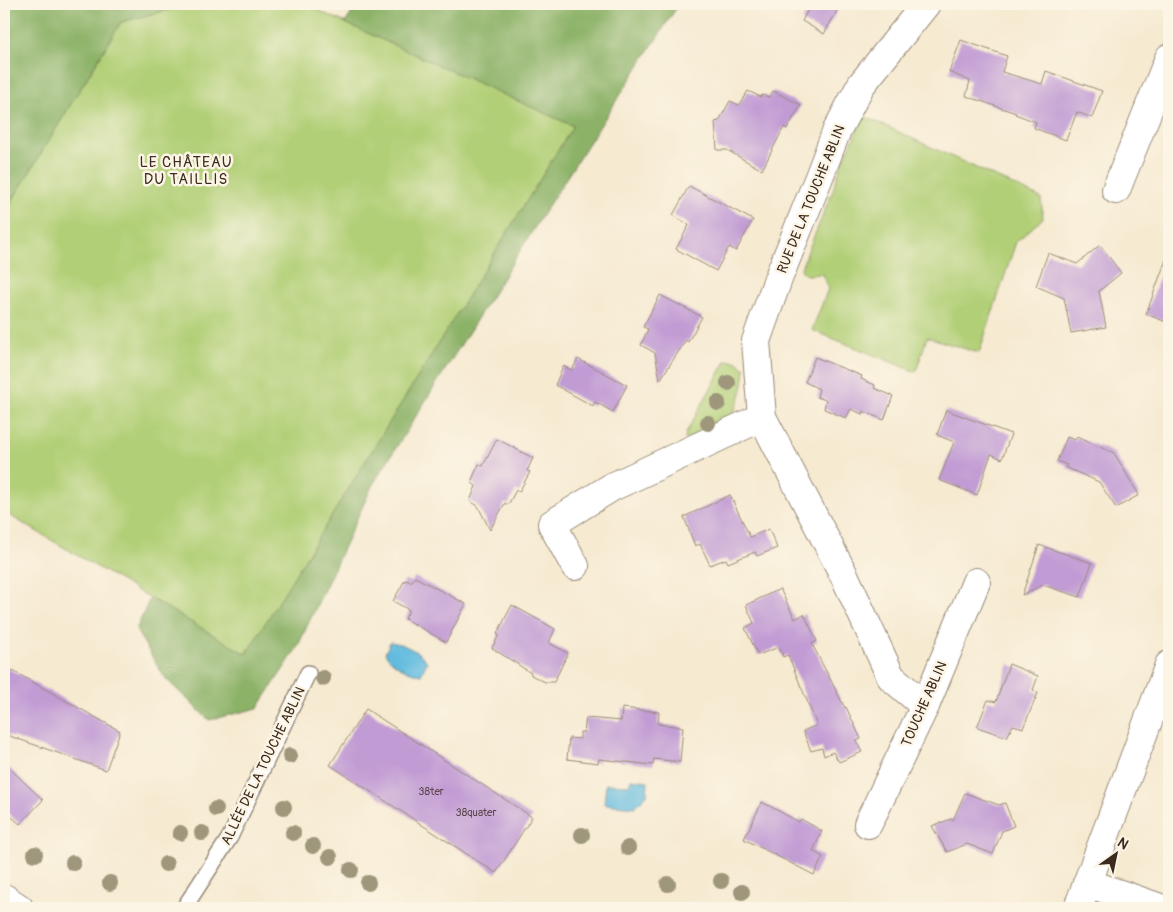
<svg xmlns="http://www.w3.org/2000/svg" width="1173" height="912" font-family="Pangolin,sans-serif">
<rect width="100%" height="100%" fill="#fcf5e5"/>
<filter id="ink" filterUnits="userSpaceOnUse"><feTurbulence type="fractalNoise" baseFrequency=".02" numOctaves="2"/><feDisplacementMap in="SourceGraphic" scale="10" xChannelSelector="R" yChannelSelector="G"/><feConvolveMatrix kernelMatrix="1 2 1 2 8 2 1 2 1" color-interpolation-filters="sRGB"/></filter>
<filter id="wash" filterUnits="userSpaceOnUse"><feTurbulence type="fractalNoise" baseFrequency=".0096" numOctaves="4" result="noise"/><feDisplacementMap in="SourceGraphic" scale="20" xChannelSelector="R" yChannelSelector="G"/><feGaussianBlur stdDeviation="1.12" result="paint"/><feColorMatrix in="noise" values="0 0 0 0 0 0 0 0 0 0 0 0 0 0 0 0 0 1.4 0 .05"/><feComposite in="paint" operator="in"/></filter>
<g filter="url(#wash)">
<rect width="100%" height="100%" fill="#f6ead1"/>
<g fill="#b1cf76" stroke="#767c4a">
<polygon points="192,4 304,4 574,126 246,655 4,512 4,214 121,22"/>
<polygon points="864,116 1041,198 1043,218 1016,242 979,353 927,337 916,372 812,330 828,289 822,274 807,275 803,273 801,268 832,193 840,168"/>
<path d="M726,361H736L745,368C743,393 738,406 725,428L685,439L686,433Z"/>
</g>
<g fill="#8cb267" stroke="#646e42">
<polygon points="4,4 192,4 121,22 4,214"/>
<polygon points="358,4 679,4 550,203 372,486 297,648 258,708 209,720 165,678 136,630 150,598 246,654 573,126 345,23"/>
</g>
<g fill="#62bbdf" stroke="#4e727e">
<path d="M390,642C402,643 421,652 427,662L421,675C408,672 392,665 385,653Z"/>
<polygon points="631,779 648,781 647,795 635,807 604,804 606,784 629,785"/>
</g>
<g id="blocks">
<g fill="#c19bd4">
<polygon points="811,4 841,4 824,34 802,21"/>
<polygon points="961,40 1007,56 1002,72 1042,84 1046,71 1102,91 1092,118 1077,112 1066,140 1034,128 1036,122 1015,114 1016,113 966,96 970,81 949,72"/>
<polygon points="748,91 761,97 762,95 769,97 773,91 801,105 787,129 784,127 762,170 727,150 717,150 715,122 719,121 730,101 739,105"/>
<polygon points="689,186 753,220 736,251 729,247 716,271 676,249 689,225 673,215"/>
<polygon points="1100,245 1121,273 1099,291 1106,327 1071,333 1064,298 1036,286 1048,253 1077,264"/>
<polygon points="1167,257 1169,257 1169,323 1146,314"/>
<polygon points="660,295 702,317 688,342 686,340 660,380 655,353 641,345 648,329 643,327"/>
<polygon points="815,357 862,376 861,379 875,385 874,388 893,396 884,420 863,411 862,414 851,409 846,418 824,409 826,400 817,397 819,389 805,382"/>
<polygon points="578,359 627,385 613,412 595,402 593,406 555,385 563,366 572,370"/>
<polygon points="946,410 1011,434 1002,459 991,454 977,495 939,480 954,442 937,435"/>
<polygon points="1067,437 1075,440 1077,437 1114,453 1139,495 1116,508 1099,482 1065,467 1067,465 1057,461"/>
<polygon points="497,439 533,458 527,471 530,472 519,492 516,490 508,505 505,503 490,530 478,506 470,501 476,486 471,482 479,464 483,466"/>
<polygon points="730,495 750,537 769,529 777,548 757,556 755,552 728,563 726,559 710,565 700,544 695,546 684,517"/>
<polygon points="1039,545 1092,563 1080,597 1043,585 1022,595"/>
<polygon points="415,577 466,604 446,642 405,619 409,610 393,601 405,580 411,582"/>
<polygon points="780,589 795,619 804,614 817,641 812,644 845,708 846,707 861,739 856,741 862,752 839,762 833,752 824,756 822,748 811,751 803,731 817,725 788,655 783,657 779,647 758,655 745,628 754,623 746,605"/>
<polygon points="512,605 555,629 549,643 568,653 554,682 545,682 531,675 531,673 492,648 499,635 497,634"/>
<polygon points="1009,664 1038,676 1033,690 1038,693 1023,728 1013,725 1007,737 977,727 988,700 996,702"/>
<polygon points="4,666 120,731 106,770 4,734"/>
<polygon points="622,708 659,712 658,724 683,727 680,762 654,759 653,765 599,759 598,763 567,759 569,738 580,739 580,732 584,732 586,718 621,721"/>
<polygon points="366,709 532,817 496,873 330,765"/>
<polygon points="4,763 43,800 20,824 4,810"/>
<polygon points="965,793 999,805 1005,803 1014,826 1002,831 993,854 967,844 947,852 932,826 951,819 953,820"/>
<polygon points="762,802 799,822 801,819 822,831 813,851 823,857 814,875 744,839"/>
</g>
</g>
</g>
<g filter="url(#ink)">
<use href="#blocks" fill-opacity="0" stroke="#988a78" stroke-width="1"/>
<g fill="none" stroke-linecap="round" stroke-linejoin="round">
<defs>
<polyline id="service" points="184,908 230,837 308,673"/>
<g id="minor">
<polyline points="1116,190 1169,58"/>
<polyline points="575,566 552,524 612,487 762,417"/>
<polyline points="925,706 891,677 845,577 762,417 756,341 778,279 819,177 837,130 861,85 926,4"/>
<polyline points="868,824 925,706 976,582"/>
<polyline points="1087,883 1126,896 1160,908"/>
</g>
<polyline id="tertiary" points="1078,908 1169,665"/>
<polyline id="secondary" points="4,898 19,908"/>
</defs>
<use href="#service" stroke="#988a78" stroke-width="18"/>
<use href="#minor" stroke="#988a78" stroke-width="30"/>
<use href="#tertiary" stroke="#988a78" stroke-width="30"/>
<use href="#secondary" stroke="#988a78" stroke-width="30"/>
<use href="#service" stroke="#fff" stroke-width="15"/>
<use href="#minor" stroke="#fff" stroke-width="28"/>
<use href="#tertiary" stroke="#fff" stroke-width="28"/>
<use href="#secondary" stroke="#fff" stroke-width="28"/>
</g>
<g fill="#9f977b">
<circle cx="728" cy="383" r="8"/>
<circle cx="718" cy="403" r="8"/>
<circle cx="708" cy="423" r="8"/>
<circle cx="323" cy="678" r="8"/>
<circle cx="290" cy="756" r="8"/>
<circle cx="284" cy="807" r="8"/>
<circle cx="216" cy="809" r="8"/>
<circle cx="180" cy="833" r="8"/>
<circle cx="202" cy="833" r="8"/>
<circle cx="293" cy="833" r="8"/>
<circle cx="582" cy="835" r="8"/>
<circle cx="313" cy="846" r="8"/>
<circle cx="628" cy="848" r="8"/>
<circle cx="35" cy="854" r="8"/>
<circle cx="330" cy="857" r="8"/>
<circle cx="73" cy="863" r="8"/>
<circle cx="166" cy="864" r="8"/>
<circle cx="351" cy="870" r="8"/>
<circle cx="721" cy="881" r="8"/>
<circle cx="110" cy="883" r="8"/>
<circle cx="368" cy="883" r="8"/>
<circle cx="668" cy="884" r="8"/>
<circle cx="742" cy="892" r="8"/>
</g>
</g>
<g text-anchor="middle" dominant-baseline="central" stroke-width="5" stroke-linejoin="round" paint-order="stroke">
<g font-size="11" fill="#5c464c">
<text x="431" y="791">38ter</text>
<text x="476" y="812">38quater</text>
</g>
<g font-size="14" fill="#3b2a1e" stroke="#fcf5e5">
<text transform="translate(811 199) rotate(-68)">RUE DE LA TOUCHE ABLIN</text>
<text transform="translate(924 704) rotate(-66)">TOUCHE ABLIN</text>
<text transform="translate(263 766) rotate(-64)">ALLÉE DE LA TOUCHE ABLIN</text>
</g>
<g font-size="15" letter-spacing="1" fill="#3b2a1e" stroke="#fcf5e5">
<text x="186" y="162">LE CHÂTEAU<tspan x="186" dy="17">DU TAILLIS</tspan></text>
</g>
</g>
<rect width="1173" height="912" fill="none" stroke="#fcf5e5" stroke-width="20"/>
<g transform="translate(1116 854) rotate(33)" stroke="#fcf5e5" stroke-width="4" paint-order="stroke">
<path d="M0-4L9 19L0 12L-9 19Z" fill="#3b2a1e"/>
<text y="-8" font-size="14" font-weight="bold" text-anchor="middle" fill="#3b2a1e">N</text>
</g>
</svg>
